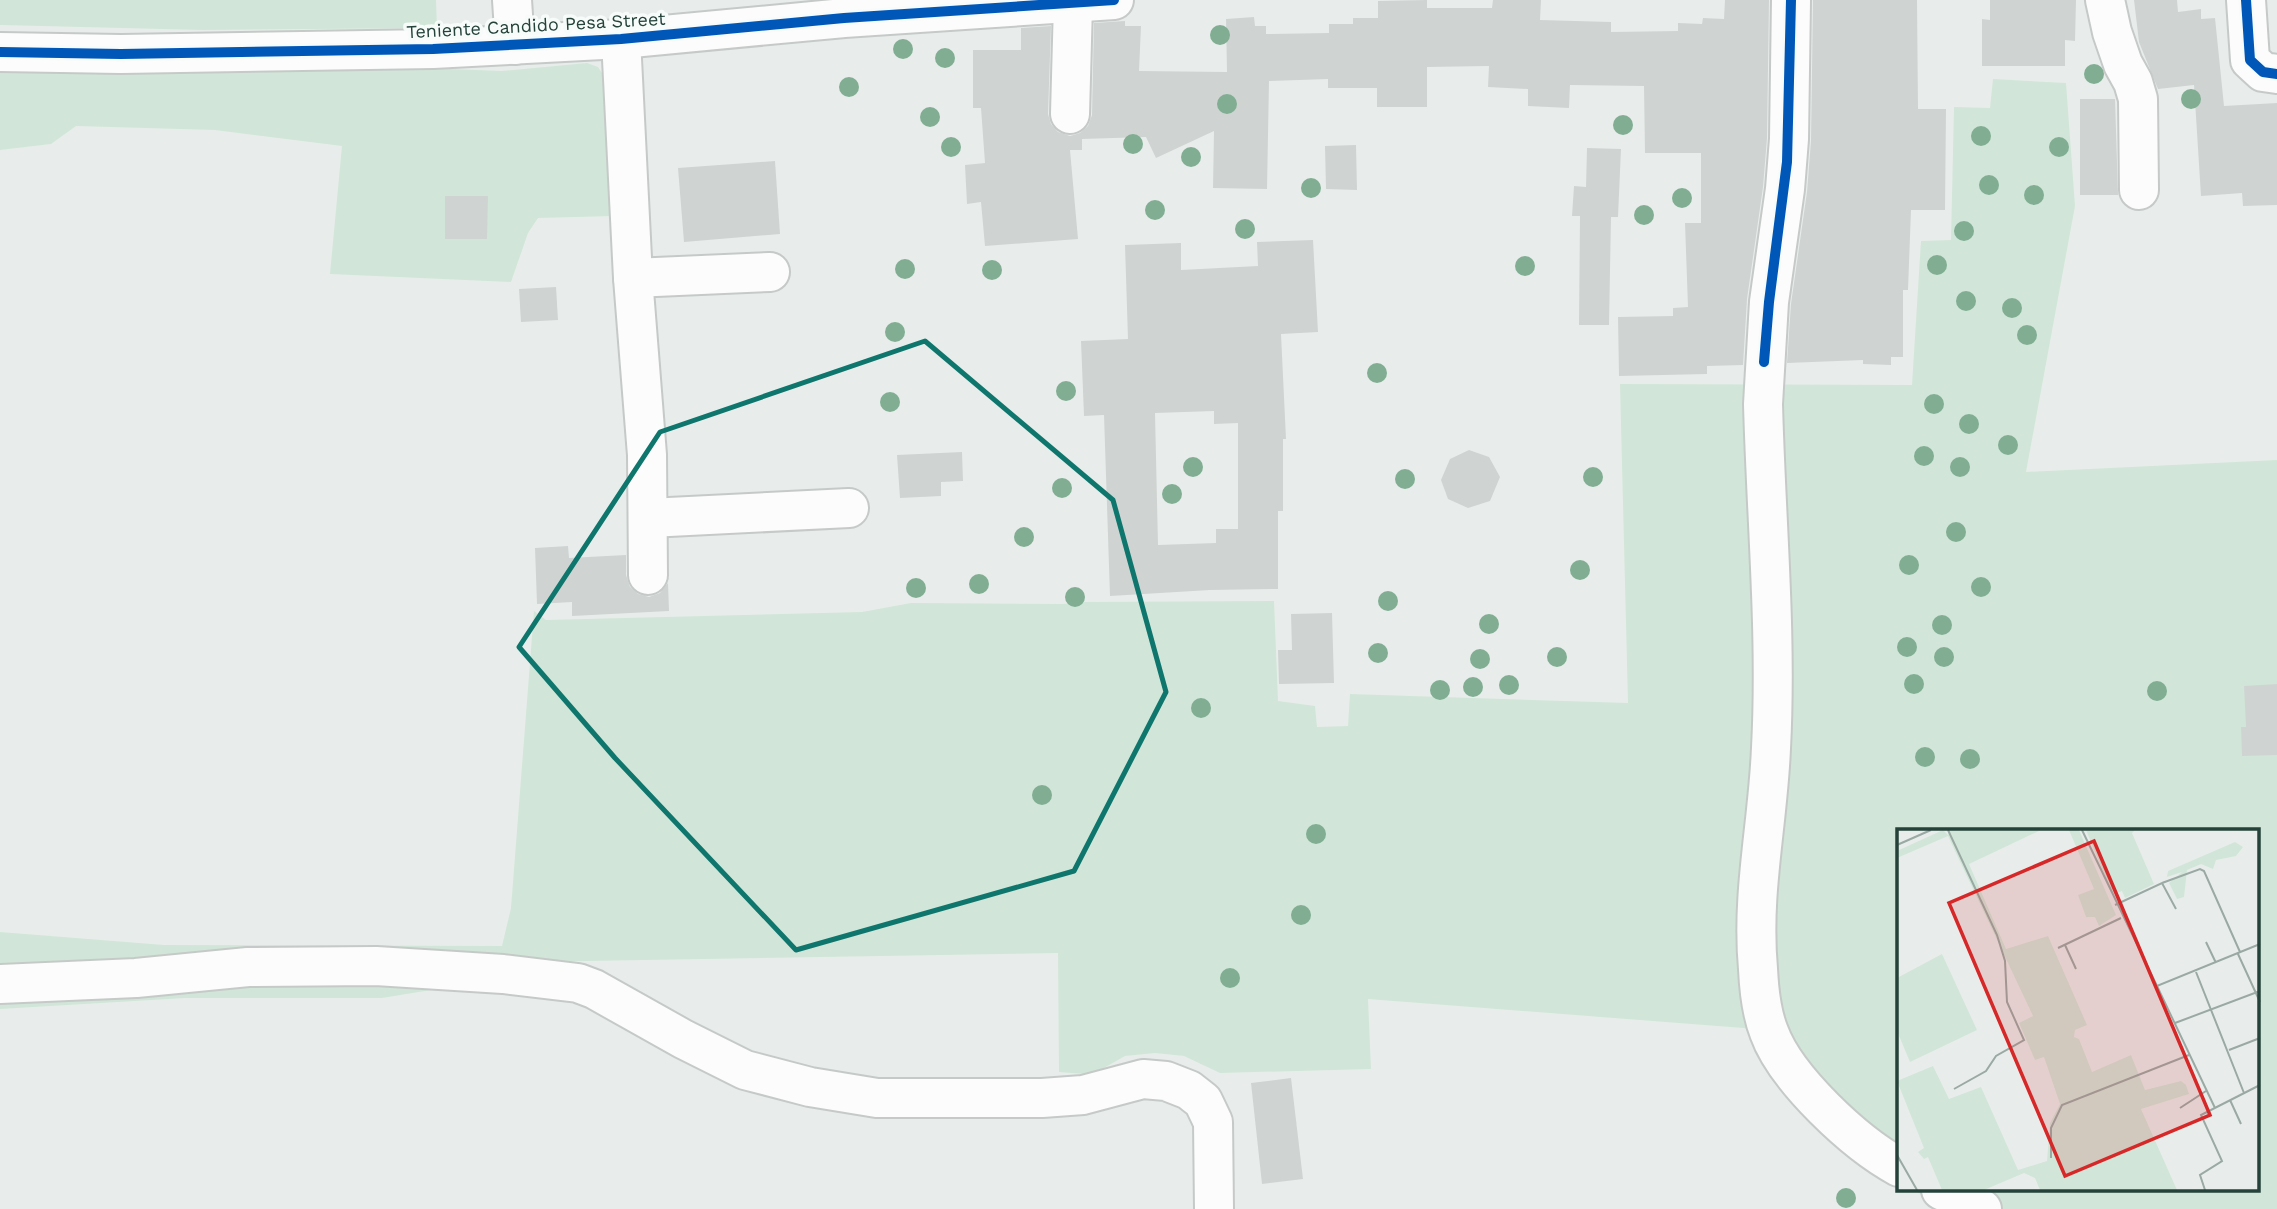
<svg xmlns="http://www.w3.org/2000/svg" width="2277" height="1209" font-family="'Work Sans',sans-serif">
<rect width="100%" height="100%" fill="#e8edeb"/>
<g fill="#d1e6d8">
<polygon points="0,0 436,0 437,28 203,30 0,25"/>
<polygon points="587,63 598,67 604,76 613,216 538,218 528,233 511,282 330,274 342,146 215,130 76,126 51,144 0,150 0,71 66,70 153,74 450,69 502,71"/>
<polygon points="1993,79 2066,83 2075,206 2026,472 2277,460 2277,1209 1955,1209 1912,1190 2258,1190 2258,831 1899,831 1899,1184 1756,1029 1368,999 1371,1069 1220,1073 1184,1056 1155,1053 1125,1056 1102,1069 1084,1074 1059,1072 1058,953 527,962 443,988 382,998 185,998 0,1009 0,932 164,945 502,946 511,908 534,611 546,620 862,612 911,603 1063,604 1085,602 1274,601 1278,701 1315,706 1317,727 1348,726 1350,694 1628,703 1620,384 1912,385 1921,241 1951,240 1954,107 1990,108"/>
</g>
<g fill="#cfd4d2" fill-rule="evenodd">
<polygon points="1427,0 1427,8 1492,8 1493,0 1541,0 1540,20 1611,22 1611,32 1678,31 1678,23 1702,24 1703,18 1724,19 1725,0 1769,0 1767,138 1763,187 1747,299 1743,365 1707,366 1707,374 1619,376 1618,317 1673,316 1673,308 1688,307 1685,223 1701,223 1701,153 1645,153 1644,86 1570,85 1569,108 1528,106 1528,89 1488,87 1489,66 1427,67 1427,107 1377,107 1377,88 1328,88 1328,79 1269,81 1267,189 1213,188 1214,131 1156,158 1146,137 1082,139 1082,150 1070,150 1078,239 985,246 981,202 967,204 965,165 985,163 981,108 973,108 973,50 1021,50 1021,28 1051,26 1048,114 1051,124 1058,132 1070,136 1080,133 1088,126 1092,115 1094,23 1125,21 1125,26 1141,26 1139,71 1227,72 1226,19 1254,17 1255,26 1266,26 1266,34 1329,33 1329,24 1353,24 1353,18 1378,18 1378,1"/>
<polygon points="1813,0 1917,0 1918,109 1946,109 1945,210 1911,210 1908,290 1903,290 1903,357 1891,357 1891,365 1863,364 1863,360 1787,363 1791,304 1807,192 1811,141"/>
<polygon points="1990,0 2076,0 2075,41 2065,40 2065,66 1982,66 1982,19 1990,20"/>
<polygon points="2134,0 2177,0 2178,12 2201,9 2201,19 2215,18 2224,106 2277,103 2277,205 2243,206 2242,193 2201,196 2194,85 2158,89 2139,42"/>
<polygon points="2080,99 2115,99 2118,195 2080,195"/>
<polygon points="1356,145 1357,190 1326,189 1325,146"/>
<polygon points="1587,148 1621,149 1618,217 1611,217 1609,325 1579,325 1580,216 1572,216 1574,186 1586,187"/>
<polygon points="775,161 780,234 684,242 678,168"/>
<polygon points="445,196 488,196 487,239 445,239"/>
<path d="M1313,240L1318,332L1281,334L1286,439H1283V511H1278V589L1210,590L1110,596L1104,415L1084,416L1081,341L1128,339L1125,245L1181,243V270L1258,266L1257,242ZM1214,411V424L1238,423V529H1216V543L1158,545L1155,413Z"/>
<polygon points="556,287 558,320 521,322 519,289"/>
<polygon points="1469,450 1489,457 1500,477 1490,501 1468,508 1448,499 1441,480 1450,459"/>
<polygon points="962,452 963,481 941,482 941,496 900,498 897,455"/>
<polygon points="568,546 569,558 626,555 626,575 630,587 638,594 649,597 660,593 668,583 669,611 572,616 572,602 537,604 535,548"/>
<polygon points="1332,613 1334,683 1279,684 1278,650 1292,650 1291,614"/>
<polygon points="2277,684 2277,755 2242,756 2241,727 2246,727 2244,686"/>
<polygon points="1291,1078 1303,1179 1262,1184 1251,1083"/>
</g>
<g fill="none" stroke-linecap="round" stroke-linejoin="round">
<defs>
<g id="minor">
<polyline points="512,0 515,45"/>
<path d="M1791,0L1789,139L1785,189L1769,302L1763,404C1766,518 1777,633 1771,748C1768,824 1751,892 1758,969C1759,990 1761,1012 1769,1032C1786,1079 1855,1143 1899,1167"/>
<polyline points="2105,0 2112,32 2123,64 2133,82 2138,99 2139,190"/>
<polyline points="2246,0 2250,60 2263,72 2277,74"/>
<polyline points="621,39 633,278 647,455 648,575"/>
<polyline points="0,52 121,54 433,49 621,39 844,18 1114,0"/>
<polyline points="1070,114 1073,4"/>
<polyline points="633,278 770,272"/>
<polyline points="649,518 849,508"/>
<polyline points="0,984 136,978 248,967 376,966 503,974 578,983 594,989 683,1039 745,1070 810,1087 877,1098 1042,1098 1083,1095 1143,1079 1166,1081 1189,1090 1203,1101 1213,1122 1214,1209"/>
<polyline points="1941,1190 1982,1209"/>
</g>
</defs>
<use href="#minor" stroke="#c5cac8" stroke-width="42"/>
<use href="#minor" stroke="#fcfcfc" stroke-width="38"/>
<defs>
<g id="cycleway">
<polyline points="2246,0 2250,60 2263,72 2277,74"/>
<polyline points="0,52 121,54 433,49 621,39 844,18 1114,0"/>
<polyline points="1764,362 1769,302 1787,162 1791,0"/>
</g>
</defs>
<use href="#cycleway" stroke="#f7fbf9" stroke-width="15"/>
<use href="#cycleway" stroke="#0057b8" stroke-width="10"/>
</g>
<g fill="#81ae93">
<circle cx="1220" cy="35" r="10"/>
<circle cx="903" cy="49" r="10"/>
<circle cx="945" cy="58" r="10"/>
<circle cx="2094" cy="74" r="10"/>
<circle cx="849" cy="87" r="10"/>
<circle cx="2191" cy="99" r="10"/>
<circle cx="1227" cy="104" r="10"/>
<circle cx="930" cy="117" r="10"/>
<circle cx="1623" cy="125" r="10"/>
<circle cx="1981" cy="136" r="10"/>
<circle cx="1133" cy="144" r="10"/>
<circle cx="951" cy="147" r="10"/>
<circle cx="2059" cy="147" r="10"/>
<circle cx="1191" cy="157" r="10"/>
<circle cx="1989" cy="185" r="10"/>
<circle cx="1311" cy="188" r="10"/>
<circle cx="2034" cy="195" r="10"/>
<circle cx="1682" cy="198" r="10"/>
<circle cx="1155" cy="210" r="10"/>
<circle cx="1644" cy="215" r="10"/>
<circle cx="1245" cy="229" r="10"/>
<circle cx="1964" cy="231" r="10"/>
<circle cx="1937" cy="265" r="10"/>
<circle cx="1525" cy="266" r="10"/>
<circle cx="905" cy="269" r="10"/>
<circle cx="992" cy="270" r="10"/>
<circle cx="1966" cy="301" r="10"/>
<circle cx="2012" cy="308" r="10"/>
<circle cx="895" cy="332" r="10"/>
<circle cx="2027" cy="335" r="10"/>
<circle cx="1377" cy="373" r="10"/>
<circle cx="1066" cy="391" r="10"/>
<circle cx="890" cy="402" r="10"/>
<circle cx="1934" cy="404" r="10"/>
<circle cx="1969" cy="424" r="10"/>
<circle cx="2008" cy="445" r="10"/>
<circle cx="1924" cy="456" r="10"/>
<circle cx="1193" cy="467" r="10"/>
<circle cx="1960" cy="467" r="10"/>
<circle cx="1593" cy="477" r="10"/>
<circle cx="1405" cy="479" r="10"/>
<circle cx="1062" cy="488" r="10"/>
<circle cx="1172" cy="494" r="10"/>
<circle cx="1956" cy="532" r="10"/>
<circle cx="1024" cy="537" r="10"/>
<circle cx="1909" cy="565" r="10"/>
<circle cx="1580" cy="570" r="10"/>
<circle cx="979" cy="584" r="10"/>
<circle cx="1981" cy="587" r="10"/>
<circle cx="916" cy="588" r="10"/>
<circle cx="1075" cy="597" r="10"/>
<circle cx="1388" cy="601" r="10"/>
<circle cx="1489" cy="624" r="10"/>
<circle cx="1942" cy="625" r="10"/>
<circle cx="1907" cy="647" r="10"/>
<circle cx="1378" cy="653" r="10"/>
<circle cx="1557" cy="657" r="10"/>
<circle cx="1944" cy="657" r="10"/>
<circle cx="1480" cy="659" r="10"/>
<circle cx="1914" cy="684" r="10"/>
<circle cx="1509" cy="685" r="10"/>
<circle cx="1473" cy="687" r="10"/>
<circle cx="1440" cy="690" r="10"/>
<circle cx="2157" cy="691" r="10"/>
<circle cx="1201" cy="708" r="10"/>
<circle cx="1925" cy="757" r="10"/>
<circle cx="1970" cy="759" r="10"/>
<circle cx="1042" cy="795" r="10"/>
<circle cx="1316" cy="834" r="10"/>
<circle cx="1301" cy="915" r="10"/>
<circle cx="1230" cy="978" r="10"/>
<circle cx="1846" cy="1198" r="10"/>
</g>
<path fill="none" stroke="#0f766e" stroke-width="5" stroke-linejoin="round" d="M925,341L1113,500L1166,692L1074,871L796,950L615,758L519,647L660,432Z"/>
<g text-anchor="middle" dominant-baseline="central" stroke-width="7" stroke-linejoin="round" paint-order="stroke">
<g font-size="18" fill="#24423a" stroke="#f7fbf9">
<text transform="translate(536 25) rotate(-3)">Teniente Candido Pesa Street</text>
</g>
</g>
<g transform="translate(1897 829)">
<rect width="362" height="362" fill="#e8edeb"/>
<path d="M46,1L51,6L52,1H144L72,35L109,120L151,107L190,196L178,201L177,208L182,210L195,243L234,226L248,261L284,252L289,256L292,265L244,280L280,361H143L138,349L127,344L87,361H45L31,328L27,330L21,323L27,319L0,252L36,237L52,270L84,258L121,341L150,332L153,294L163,275L147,228L138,231L122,194L136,187L51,7L0,29V22ZM172,1H182L219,86L202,97L198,88H189L181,66L197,60ZM189,1H238L235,4L257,55L228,69L225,62L216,66ZM338,13L346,18L339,27L319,31L316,40L304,35L290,41L287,68L280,70L272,54L285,43L270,48L271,42ZM45,125L80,201L13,233L0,202V149Z" fill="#d1e6d8"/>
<path fill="none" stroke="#9aa9a4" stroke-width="2" d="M51,1L100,106L108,132L110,173L127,211L99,227L89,242L57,260M185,1L260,157L363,115M0,16L34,1M265,54L303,40L307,42L343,123M218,76L265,54L279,80M309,113L319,134M168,116L179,140M161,119L224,89M341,125L363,173M299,143L347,264M260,157L318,279M278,194L363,162M332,221L363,209M333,271L344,295M283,279L309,262M0,326L20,361M154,329V299L165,276L292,226M308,361L303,346L325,332L304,286L363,256"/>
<path fill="#d62828" fill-opacity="0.15" stroke="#d62828" stroke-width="3.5" d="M197,12L313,286L168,347L52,74Z"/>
<rect width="362" height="362" fill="none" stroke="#24423a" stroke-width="3.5"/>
</g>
</svg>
